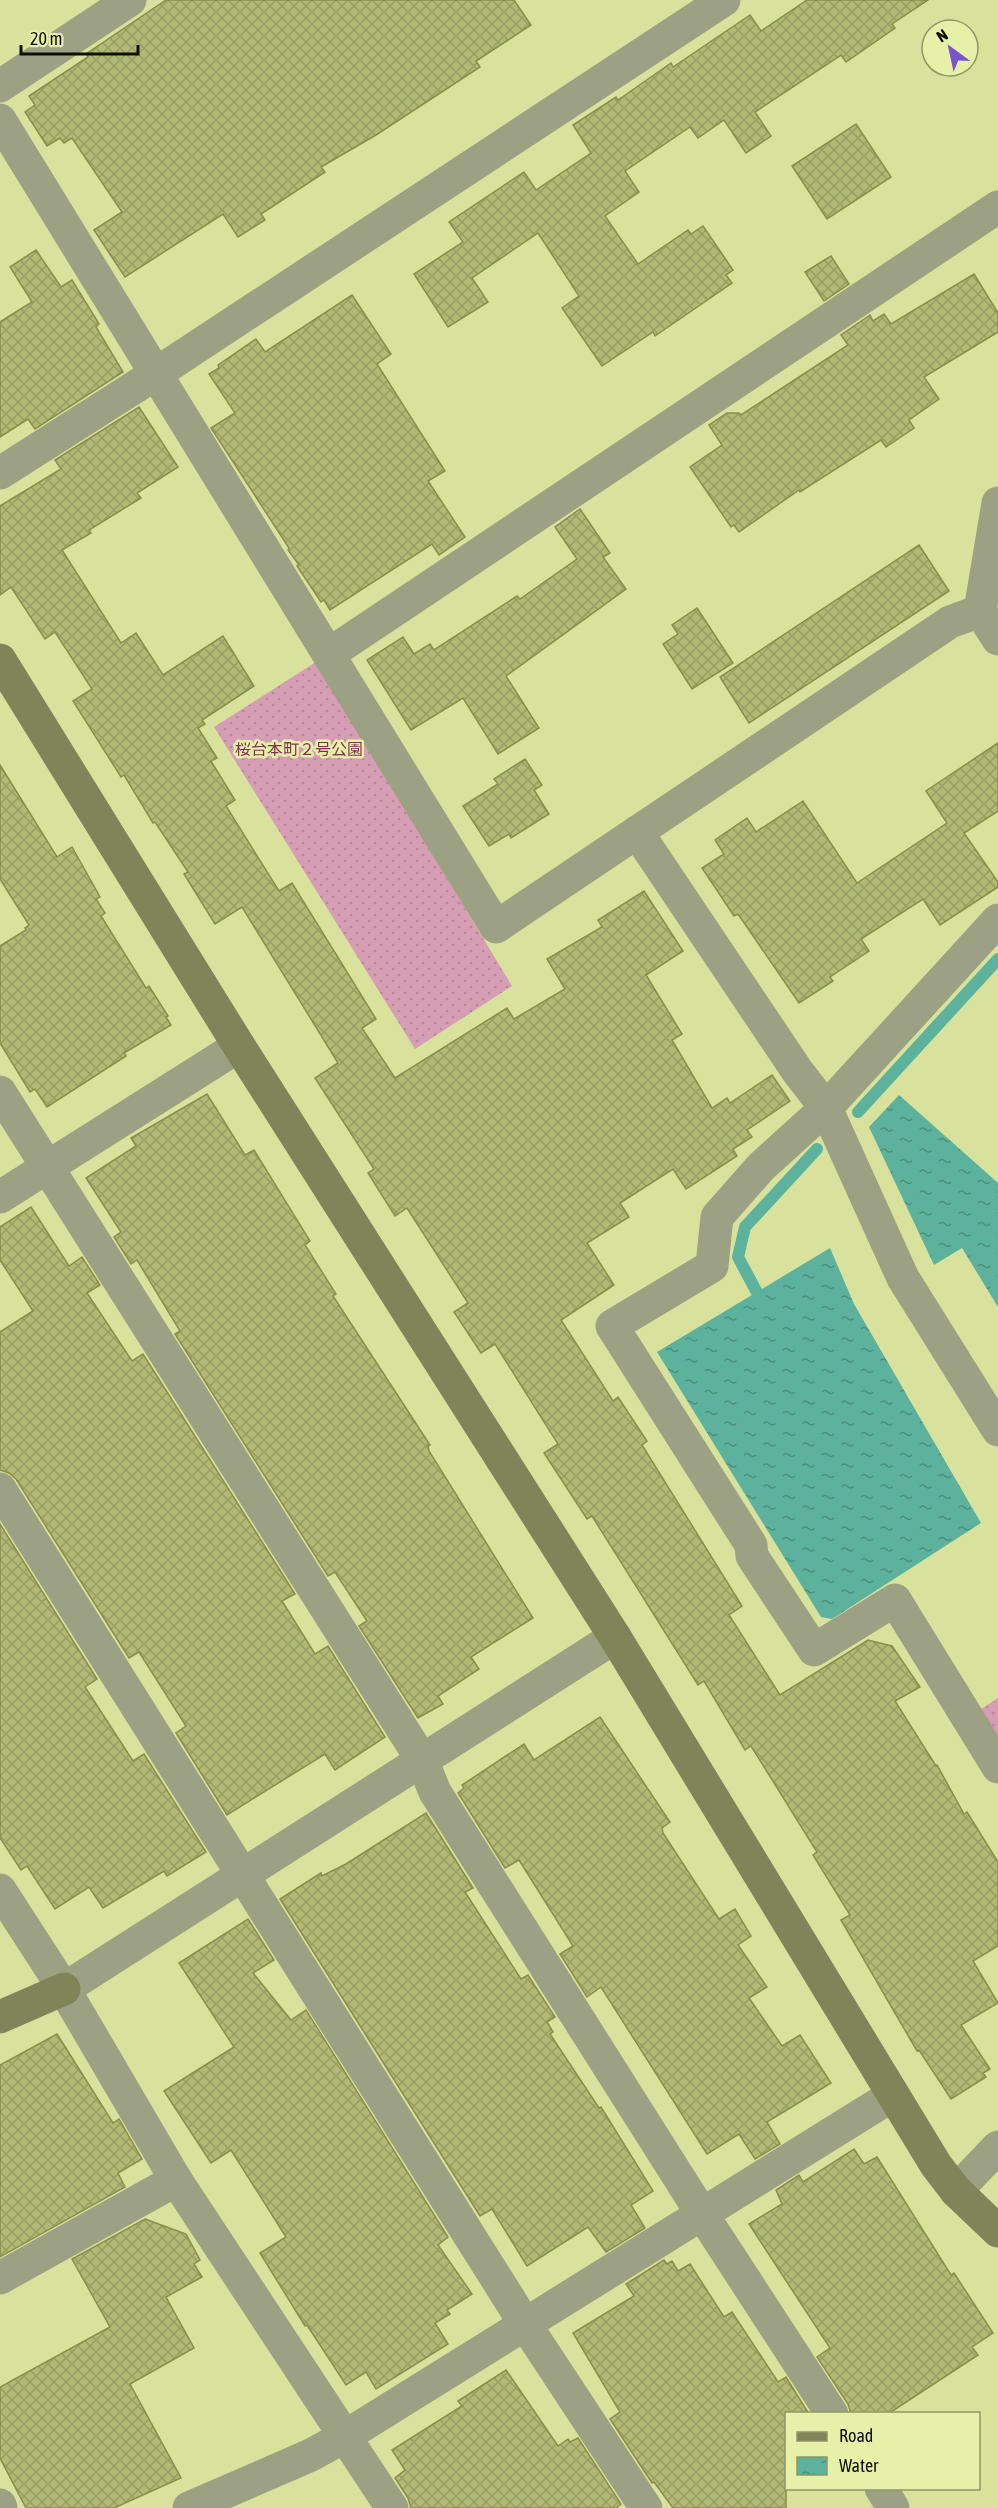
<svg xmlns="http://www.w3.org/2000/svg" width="998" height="2508" font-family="'Asap Condensed','Noto Sans JP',sans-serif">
<defs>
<pattern id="grass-dots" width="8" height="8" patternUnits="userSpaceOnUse" patternTransform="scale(1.5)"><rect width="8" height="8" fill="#d69eb4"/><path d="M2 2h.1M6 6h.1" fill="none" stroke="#b68799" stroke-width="1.8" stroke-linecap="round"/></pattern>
<pattern id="water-ripples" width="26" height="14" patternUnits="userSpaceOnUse" patternTransform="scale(1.5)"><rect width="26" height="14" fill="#5cb29c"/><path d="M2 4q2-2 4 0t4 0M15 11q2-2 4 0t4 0" fill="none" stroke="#4a8f7d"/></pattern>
<pattern id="building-cross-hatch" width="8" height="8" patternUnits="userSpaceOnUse" patternTransform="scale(1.5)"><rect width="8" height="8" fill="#b1b974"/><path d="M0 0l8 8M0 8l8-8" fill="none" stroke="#979e63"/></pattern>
</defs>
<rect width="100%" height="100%" fill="#d9e29c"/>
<g fill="url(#grass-dots)">
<polygon points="316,662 512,986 415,1049 214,727"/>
<polygon points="998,1698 998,1736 981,1709"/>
</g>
<g fill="url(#water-ripples)">
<polygon points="899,1095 998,1183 998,1307 962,1248 934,1265 869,1127"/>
<polygon points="830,1248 854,1304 981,1523 832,1619 821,1617 657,1352"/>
</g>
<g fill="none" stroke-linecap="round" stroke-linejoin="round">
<g stroke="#5cb29c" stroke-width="12">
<polyline points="858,1112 998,959"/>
<polyline points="761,1300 738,1257 745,1227 817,1149"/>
</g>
</g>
<g fill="url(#building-cross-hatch)" stroke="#878e4a" stroke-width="1.5">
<polygon points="166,0 514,0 531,25 476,61 480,67 376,135 321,167 325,172 261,214 265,220 238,237 223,214 125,277 94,230 122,212 72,138 64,143 60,138 47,146 25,112 35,105 29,96 88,57 86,54"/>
<polygon points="807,0 928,0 892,24 895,28 846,62 841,55 755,112 771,136 746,153 724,120 698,138 690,127 625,171 639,192 605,216 638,264 688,230 691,234 703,226 733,270 726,275 732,283 655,336 653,332 602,366 562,308 579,296 538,233 472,278 488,302 448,327 414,274 463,242 449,222 524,172 536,190 591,153 573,125 616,97 618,100 671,63 673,67 750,15 761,31"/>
<polygon points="856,124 891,177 827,219 792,166"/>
<polygon points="36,250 61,287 72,280 99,324 96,327 123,372 35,429 28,419 0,437 0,322 32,302 10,267"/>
<polygon points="831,256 849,284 824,301 805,272"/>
<polygon points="974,274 998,313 998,332 924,377 939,399 909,420 914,428 886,447 881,440 800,492 799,490 739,532 734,525 731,527 690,467 722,445 709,425 727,413 739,413 741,415 848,345 841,335 870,315 873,321 884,314 891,324"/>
<polygon points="352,295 391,354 377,364 445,471 428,481 465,537 439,555 432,544 330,610 324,600 321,602 297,566 299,565 288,550 289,548 211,428 235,413 209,374 219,368 218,365 256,339 265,352"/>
<polygon points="139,407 178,467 137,493 141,498 89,530 91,533 62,550 121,643 136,633 163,675 223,636 254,686 202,720 205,724 198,728 217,758 211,761 235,800 226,806 279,891 292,883 376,1019 362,1028 395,1078 507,1008 514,1019 565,989 547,959 602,927 598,920 644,891 683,951 646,975 682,1034 672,1040 712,1108 727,1098 730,1103 772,1075 790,1101 747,1130 752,1137 733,1149 737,1156 686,1189 673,1169 620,1203 629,1217 587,1243 614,1285 561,1320 613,1401 618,1397 647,1441 642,1445 742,1606 729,1615 780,1695 868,1640 892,1646 920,1687 895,1701 936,1766 937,1765 964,1814 967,1812 998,1862 998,1946 973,1961 998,2003 961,2025 990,2069 983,2073 986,2077 951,2099 919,2050 917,2051 841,1920 850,1915 813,1855 817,1852 751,1746 745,1750 704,1681 698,1685 592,1516 587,1519 544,1453 558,1444 495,1344 481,1353 454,1312 468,1303 407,1208 395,1216 368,1173 374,1169 315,1078 338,1063 242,907 215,924 184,874 188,872 155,822 153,823 124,775 121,777 73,701 92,689 55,632 45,639 11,587 0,595 0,506 61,469 55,460"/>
<polygon points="580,509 610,553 603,557 626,589 506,676 539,728 498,754 463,698 411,730 367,660 403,637 414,654 430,644 434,650 517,596 520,599 577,559 555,527"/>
<polygon points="919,545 949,591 749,723 720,677"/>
<polygon points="697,608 733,663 692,689 663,644 678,634 672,625"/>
<polygon points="998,743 998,811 964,833 998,882 998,887 940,925 923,899 861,939 869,951 830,977 833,981 799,1003 738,914 734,916 702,868 724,854 715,840 747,818 756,832 803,801 857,883 947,823 926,791"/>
<polygon points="525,759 542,785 534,790 549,814 511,838 509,834 489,846 463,806 498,784 494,779"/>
<polygon points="0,765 57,857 72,847 100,897 96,899 105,913 101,916 146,988 149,986 168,1016 166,1017 171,1025 124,1053 126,1056 47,1107 35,1089 30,1092 0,1043 0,946 26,930 25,928 29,925 0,879"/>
<polygon points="207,1094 245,1155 254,1150 310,1241 305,1245 336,1294 333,1296 430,1445 428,1446 429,1451 533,1618 471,1657 479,1669 438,1696 443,1704 418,1718 359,1626 367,1621 335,1572 328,1576 175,1334 180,1331 137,1260 131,1264 114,1237 121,1232 86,1178 136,1146 131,1138"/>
<polygon points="31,1207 69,1266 82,1257 100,1285 87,1293 132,1361 143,1354 295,1594 282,1601 315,1654 328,1646 385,1737 335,1770 325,1754 227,1815 176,1733 186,1726 139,1652 129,1658 16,1479 9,1473 0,1470 0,1332 33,1311 0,1260 0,1227"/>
<polygon points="0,1524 97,1679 85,1687 133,1761 144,1754 206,1852 167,1876 164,1871 103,1908 89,1887 55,1909 27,1866 21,1870 0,1838"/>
<polygon points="600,1717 670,1822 662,1828 663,1833 719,1919 735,1909 751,1936 738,1945 767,1987 749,1998 782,2046 800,2035 831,2083 767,2122 780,2144 755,2159 739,2134 707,2154 601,1987 587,1997 560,1954 573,1946 519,1860 505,1868 458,1793 464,1788 462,1785 524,1744 534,1760"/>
<polygon points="426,1813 473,1888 465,1892 521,1979 528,1975 555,2017 547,2022 553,2032 550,2034 599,2108 601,2107 653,2191 631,2205 645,2228 606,2252 588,2227 527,2266 492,2209 480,2216 280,1899 321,1873 322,1876 346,1864"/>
<polygon points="248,1919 274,1960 253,1973 291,2020 306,2010 448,2237 438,2245 472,2294 447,2310 450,2314 435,2323 448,2344 376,2389 366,2372 346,2385 307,2325 305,2326 260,2253 286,2237 231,2150 211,2163 164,2091 234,2047 179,1963"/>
<polygon points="57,2034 113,2123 119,2119 142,2159 118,2173 125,2187 0,2257 0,2065"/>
<polygon points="854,2149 864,2164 877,2157 951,2275 954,2273 993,2333 972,2347 978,2355 888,2414 851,2414 848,2404 817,2357 830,2348 749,2224 782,2204 776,2190 799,2175 803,2182"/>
<polygon points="145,2219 186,2234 200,2260 194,2264 202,2277 166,2297 194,2348 130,2384 181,2478 114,2508 26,2508 0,2458 0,2387 110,2327 72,2259"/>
<polygon points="664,2260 667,2264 672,2261 678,2271 690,2264 724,2317 732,2312 778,2382 786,2377 809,2414 786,2414 786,2508 673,2508 654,2482 652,2483 610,2419 620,2412 573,2333 634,2296 626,2284"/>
<polygon points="506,2370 558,2446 568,2439 570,2442 578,2438 621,2504 616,2508 411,2508 408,2498 395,2478 405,2470 392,2450 462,2406 458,2401"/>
</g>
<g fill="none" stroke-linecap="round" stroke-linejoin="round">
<g stroke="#9da184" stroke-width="33">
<polyline points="0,86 130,0"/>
<polyline points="0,120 496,927 950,622 980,611"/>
<polyline points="0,473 157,373 724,0"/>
<polyline points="998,503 980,611 998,639"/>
<polyline points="329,654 998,207"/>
<polyline points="637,832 798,1072 826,1108 903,1278 998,1430"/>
<polyline points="998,920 826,1108 761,1167 717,1217 712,1266 612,1326 751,1545 752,1556 814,1650 895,1600 998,1767"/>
<polyline points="0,1092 422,1760 435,1792 702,2214 832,2414"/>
<polyline points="0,1197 239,1046"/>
<polyline points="0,1489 525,2324 646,2508"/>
<polyline points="0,1890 64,1989 176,2180 392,2508"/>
<polyline points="64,1989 615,1637"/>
<polyline points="956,2191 998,2147"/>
<polyline points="0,2278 176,2180"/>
<polyline points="881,2488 893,2508"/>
<polyline points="0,2505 1,2508"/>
<polyline points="189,2508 311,2455 344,2437 893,2095"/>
</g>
<g stroke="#7f8459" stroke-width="33">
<polyline points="0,660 239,1046 615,1637 936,2165 956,2191 998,2231"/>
<polyline points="0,2017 64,1989"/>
</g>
</g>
<g text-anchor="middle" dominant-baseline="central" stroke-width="5" stroke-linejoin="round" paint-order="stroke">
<g font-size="16" fill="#833057" stroke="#e7f0a8">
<text x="299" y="749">桜台本町２号公園</text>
</g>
</g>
<rect x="785" y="2412" width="195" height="78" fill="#e7f0a8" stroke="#909665" stroke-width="1.5"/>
<rect x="797" y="2432" width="30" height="9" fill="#7f8459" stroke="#909665" stroke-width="1.5"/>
<text x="839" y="2442" font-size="18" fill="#0d0f00">Road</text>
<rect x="797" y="2457" width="30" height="18" fill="url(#water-ripples)" stroke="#909665" stroke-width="1.5"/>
<text x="839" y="2472" font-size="18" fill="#0d0f00">Water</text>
<g transform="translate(950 48) rotate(327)"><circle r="28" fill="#e7f0a8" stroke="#909665" stroke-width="1.5"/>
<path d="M0-4.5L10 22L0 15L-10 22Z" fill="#7a54cd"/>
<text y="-9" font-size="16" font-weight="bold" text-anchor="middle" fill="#0d0f00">N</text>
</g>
<path d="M21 45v9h117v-9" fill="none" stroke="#0d0f00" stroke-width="3"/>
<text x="30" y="45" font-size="18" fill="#0d0f00" stroke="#e7f0a8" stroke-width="4.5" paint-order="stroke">20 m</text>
</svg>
